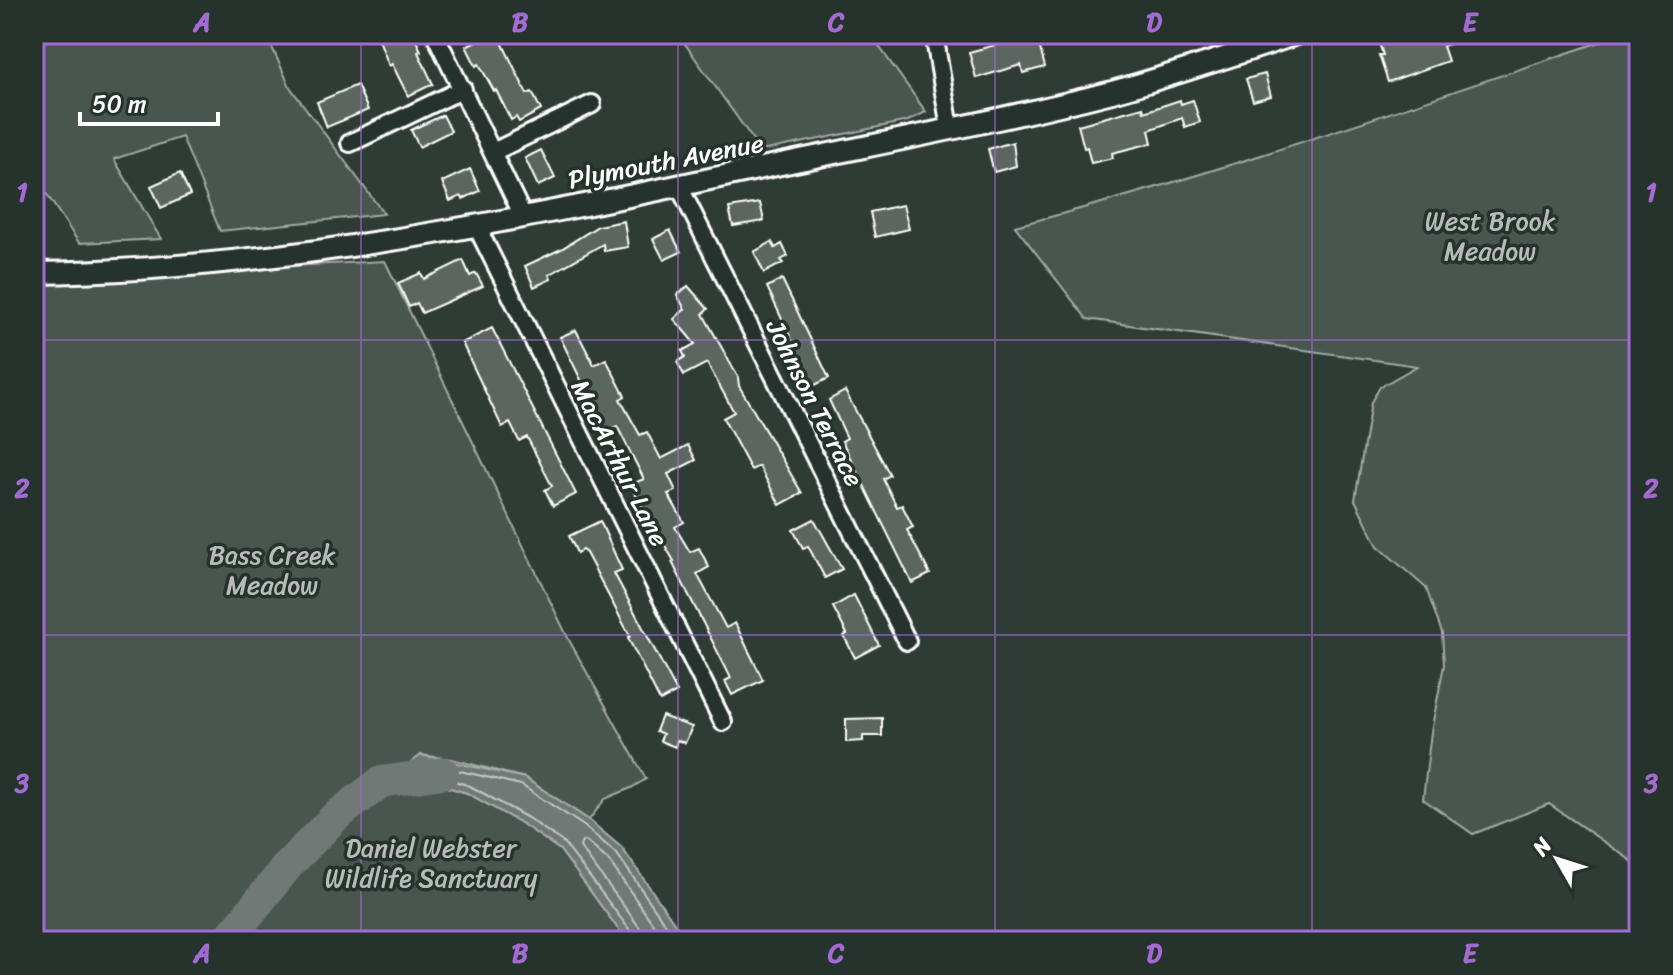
<svg xmlns="http://www.w3.org/2000/svg" width="1673" height="975" font-family="Sriracha,sans-serif">
<rect width="100%" height="100%" fill="#2f3b35"/>
<filter id="ink" filterUnits="userSpaceOnUse"><feTurbulence type="fractalNoise" baseFrequency=".0125" numOctaves="2"/><feDisplacementMap in="SourceGraphic" scale="16" xChannelSelector="R" yChannelSelector="G"/><feConvolveMatrix kernelMatrix="1 2 1 2 8 2 1 2 1" color-interpolation-filters="sRGB"/></filter>
<g filter="url(#ink)">
<g fill="#4a544f" stroke="#a4aaa7" stroke-width="2">
<polygon points="34,34 266,34 290,87 384,214 220,231 182,137 114,159 161,239 79,243 34,175"/>
<polygon points="678,34 870,34 926,112 908,121 761,151"/>
<path d="M1624,34H1639V866L1549,804L1473,834L1423,799L1431,732L1444,665L1442,633L1426,588L1378,546L1355,500L1371,402L1380,387L1417,366L1087,319L1015,226C1221,174 1423,101 1624,34Z"/>
<polygon points="385,261 569,640 646,779 631,788 605,799 589,820 525,778 452,759 421,755 402,787 441,785 467,793 524,825 560,850 627,941 34,941 34,280"/>
</g>
<polygon fill="#707975" stroke="#a9afac" stroke-width="2" points="421,755 525,778 589,820 622,848 687,941 627,941 560,850 524,825 467,793 441,785 402,787 400,778 406,766"/>
<g fill="none" stroke-linecap="round" stroke-linejoin="round">
<g stroke="#c6c9c8" stroke-width="2">
<polyline points="633,941 632,933 564,843 528,818 470,786 442,777 414,778 412,772 425,763 521,785 584,826 617,854 677,941"/>
<polyline points="643,941 640,928 580,847 582,841 586,841 609,861 665,941"/>
</g>
<polyline stroke="#707975" stroke-width="32" points="227,941 289,864 335,817 381,782 443,773"/>
</g>
<g fill="#5b6661" stroke="#fff" stroke-width="2">
<polygon points="377,34 413,34 421,51 418,52 433,84 408,96 392,64 389,66"/>
<polygon points="490,34 498,34 527,94 532,92 541,110 519,122 516,117 511,120 496,90 494,91 479,64 476,66 466,46"/>
<polygon points="1036,34 1045,67 1023,73 1021,65 976,78 969,52"/>
<polygon points="1376,34 1469,34 1469,37 1443,46 1448,61 1388,82 1379,55 1383,55"/>
<polygon points="1265,74 1271,96 1253,101 1246,79"/>
<polygon points="357,85 368,110 327,127 317,102"/>
<polygon points="1180,100 1181,104 1193,100 1200,122 1185,127 1182,118 1149,130 1152,143 1112,153 1113,158 1091,163 1087,147 1084,148 1078,125 1143,107 1144,112"/>
<polygon points="443,115 451,131 419,147 411,130"/>
<polygon points="1013,142 1016,166 994,172 988,149"/>
<polygon points="541,150 555,178 538,186 525,158"/>
<polygon points="470,169 480,191 463,199 461,196 450,201 442,182"/>
<polygon points="180,173 190,195 161,208 151,186"/>
<polygon points="760,203 764,221 733,226 729,208"/>
<polygon points="903,205 909,229 875,237 870,212"/>
<polygon points="624,221 628,247 604,251 603,244 549,275 551,279 534,287 525,266 561,249 598,226"/>
<polygon points="670,230 681,252 664,260 653,239"/>
<polygon points="772,242 775,248 782,244 788,256 781,260 783,263 764,273 754,252"/>
<polygon points="463,260 470,276 476,273 483,286 422,313 417,303 409,307 398,283 421,273 424,279"/>
<polygon points="782,279 829,378 813,386 767,287"/>
<polygon points="688,286 708,309 703,314 738,377 739,386 802,493 780,505 759,466 751,470 723,418 734,412 707,363 684,375 677,362 685,357 682,351 695,344 674,319 685,309 677,295"/>
<polygon points="492,328 576,494 553,506 545,490 552,486 527,437 519,441 510,423 502,427 462,343"/>
<polygon points="576,330 594,365 606,359 625,396 620,399 640,435 647,432 661,459 688,445 696,460 668,474 676,491 668,494 684,522 675,527 690,552 699,548 709,567 697,574 726,628 735,623 763,680 732,695 725,681 731,678 672,562 674,561 634,492 637,491 634,483 644,479 617,426 606,431 560,337"/>
<polygon points="845,391 890,475 883,479 897,507 902,505 913,527 907,530 930,574 912,583 842,441 847,438 829,400"/>
<polygon points="814,519 842,569 825,578 808,546 803,548 793,530"/>
<polygon points="600,521 622,570 614,573 677,692 660,701 628,638 630,636 586,553 582,550 577,553 569,536"/>
<polygon points="854,595 879,645 855,658 844,636 847,634 833,607"/>
<polygon points="662,716 692,727 685,743 677,740 675,747 660,741 663,734 656,731"/>
<polygon points="882,718 882,736 863,736 863,741 846,742 846,719"/>
</g>
<g fill="none" stroke-linecap="round" stroke-linejoin="round">
<defs>
<g id="minor">
<polyline points="435,34 523,216"/>
<polyline points="934,34 950,128"/>
<polyline points="350,143 463,89"/>
<polyline points="493,152 592,104"/>
<polyline points="679,186 907,641"/>
<polyline points="476,225 723,722"/>
</g>
<path id="tertiary" d="M34,273C278,270 519,220 757,169C875,144 995,122 1112,92C1174,75 1236,54 1297,34"/>
</defs>
<use href="#minor" stroke="#fff" stroke-width="22"/>
<use href="#tertiary" stroke="#fff" stroke-width="26"/>
<use href="#minor" stroke="#26332d" stroke-width="16"/>
<use href="#tertiary" stroke="#26332d" stroke-width="20"/>
</g>
</g>
<path fill="none" stroke="#a36bd2" stroke-width="2" stroke-opacity="0.55" d="M361,34V941M678,34V941M995,34V941M1312,34V941M34,340H1639M34,635H1639"/>
<g text-anchor="middle" dominant-baseline="central" stroke-width="7" stroke-linejoin="round" paint-order="stroke">
<g font-size="26" fill="#fff" stroke="#26332d">
<text transform="translate(666 161) rotate(-11)">Plymouth Avenue</text>
<text transform="translate(815 403) rotate(63)">Johnson Terrace</text>
<text transform="translate(620 463) rotate(63)">MacArthur Lane</text>
</g>
<g font-size="26" fill="#b7bbb9" stroke="#26332d">
<text x="1490" y="221">West Brook<tspan x="1490" dy="30">Meadow</tspan></text>
<text x="272" y="555">Bass Creek<tspan x="272" dy="30">Meadow</tspan></text>
<text x="431" y="848">Daniel Webster<tspan x="431" dy="30">Wildlife Sanctuary</tspan></text>
</g>
</g>
<rect width="1673" height="975" fill="none" stroke="#26332d" stroke-width="88"/>
<g transform="translate(1557 859) rotate(309)" stroke="#26332d" stroke-width="6" paint-order="stroke">
<path d="M0-6L14 30L0 20L-14 30Z" fill="#ffffff"/>
<text y="-12" font-size="22" font-weight="bold" text-anchor="middle" fill="#ffffff">N</text>
</g>
<path d="M80 112v12h138v-12" fill="none" stroke="#ffffff" stroke-width="4"/>
<text x="92" y="112" font-size="24" fill="#ffffff" stroke="#26332d" stroke-width="6" paint-order="stroke">50 m</text>
<rect x="44" y="44" width="1585" height="887" fill="none" stroke="#a36bd2" stroke-width="3"/>
<g font-size="26" text-anchor="middle" font-weight="bold" fill="#a36bd2">
<text x="202" y="31">A</text>
<text x="520" y="31">B</text>
<text x="836" y="31">C</text>
<text x="1154" y="31">D</text>
<text x="1470" y="31">E</text>
<text x="22" y="201">1</text>
<text x="1651" y="201">1</text>
<text x="22" y="497">2</text>
<text x="1651" y="497">2</text>
<text x="22" y="792">3</text>
<text x="1651" y="792">3</text>
<text x="202" y="962">A</text>
<text x="520" y="962">B</text>
<text x="836" y="962">C</text>
<text x="1154" y="962">D</text>
<text x="1470" y="962">E</text>
</g>
</svg>
